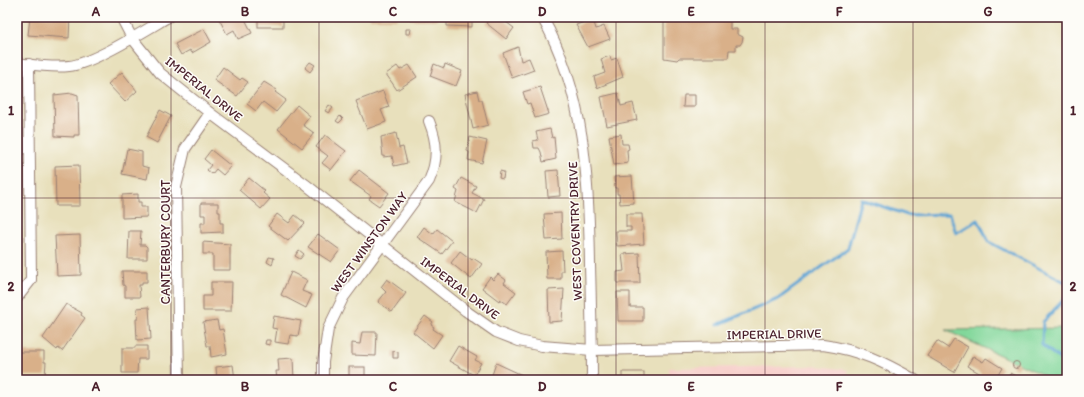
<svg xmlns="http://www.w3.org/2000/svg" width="1084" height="397" font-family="Itim,sans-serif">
<rect width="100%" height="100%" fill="#fdfcf7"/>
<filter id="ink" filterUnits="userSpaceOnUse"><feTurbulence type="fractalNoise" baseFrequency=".025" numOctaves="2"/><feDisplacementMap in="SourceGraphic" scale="8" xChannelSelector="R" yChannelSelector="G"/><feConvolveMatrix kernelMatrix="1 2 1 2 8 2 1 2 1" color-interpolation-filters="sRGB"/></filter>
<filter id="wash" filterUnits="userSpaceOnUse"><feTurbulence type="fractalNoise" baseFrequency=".012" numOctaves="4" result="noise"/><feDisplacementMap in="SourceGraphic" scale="16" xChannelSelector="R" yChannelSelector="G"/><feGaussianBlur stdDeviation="0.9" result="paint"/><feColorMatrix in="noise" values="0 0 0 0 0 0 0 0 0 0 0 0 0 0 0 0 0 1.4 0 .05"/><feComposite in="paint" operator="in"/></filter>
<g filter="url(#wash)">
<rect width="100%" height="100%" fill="#e8e0bc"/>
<polygon fill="#f7d0cc" points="817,366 848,370 844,380 669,380 669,368"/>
<polygon fill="#81d79a" stroke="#667b62" points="1067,328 1067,380 1054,380 945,330"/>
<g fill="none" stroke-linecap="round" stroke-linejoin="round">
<g stroke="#5fa4d4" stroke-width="3">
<polyline points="1067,296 1043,322 1042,345 1061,360 1067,359"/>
<polyline points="717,325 778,299 848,248 861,199 907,215 950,214 956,233 978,220 989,242 1067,283"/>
</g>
</g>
<g id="blocks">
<g fill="#d9b089">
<polygon points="30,17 70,17 69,38 28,35"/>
<polygon points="223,17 244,17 252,33 238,39 234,30 227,34 219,19"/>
<rect x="258" y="17" width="25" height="10"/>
<rect x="370" y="17" width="27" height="2"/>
<rect x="411" y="17" width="26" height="3"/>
<polygon points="447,17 472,17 472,27 447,26"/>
<polygon points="491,17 503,17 502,19 514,28 506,39 486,23"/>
<polygon points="593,19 596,29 604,26 610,39 588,47 576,25"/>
<polygon points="672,19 677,19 680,21 702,20 730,21 730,29 737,29 737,34 743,37 742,42 740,45 736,45 736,50 729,50 728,58 679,58 677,60 664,58 664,21 670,21"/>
<polygon points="204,29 211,42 192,53 190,50 181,55 175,44"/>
<polygon points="406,29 411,29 410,34 406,34"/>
<polygon points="518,47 521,61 529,58 534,70 512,78 503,53"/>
<polygon points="610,56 611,60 617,58 623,77 597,88 594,77 605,73 601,59"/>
<polygon points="310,62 315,65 310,72 305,68"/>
<polygon points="434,64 444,68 445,64 462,71 456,86 430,76"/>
<polygon points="409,65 417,77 397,90 386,74 397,66 400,70"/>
<polygon points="223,67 240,80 242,78 248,82 237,96 214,80"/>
<polygon points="122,72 137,91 125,102 108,84"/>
<polygon points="264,82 277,90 275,92 286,100 276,112 263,102 256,111 247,104"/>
<polygon points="540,87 549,114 535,118 530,103 527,104 523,92"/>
<polygon points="383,91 389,107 381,110 386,122 367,129 356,101"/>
<polygon points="477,91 479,100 482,100 488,125 473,129 465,94"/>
<polygon points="72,93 78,95 79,135 74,135 74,137 55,136 54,95"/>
<polygon points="618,93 621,106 633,103 637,120 607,126 601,97"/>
<polygon points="684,95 695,95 695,107 683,107"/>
<polygon points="297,105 310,116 303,125 314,133 302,148 278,129"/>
<polygon points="329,105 333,108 329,113 325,111"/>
<polygon points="160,110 171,116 157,143 146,137"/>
<polygon points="340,116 343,119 339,123 336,121"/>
<polygon points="550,129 552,138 554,137 556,159 543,162 541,152 539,148 534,148 533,141 538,140 536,132"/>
<polygon points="396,133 399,148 403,147 407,163 394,166 392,156 383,157 381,137"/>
<polygon points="621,134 622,144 628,144 629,149 627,150 628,163 614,165 609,136"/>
<polygon points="325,135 346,151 331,170 322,163 328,156 316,147"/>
<polygon points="470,137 487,141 482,163 468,160 469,152 467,151"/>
<polygon points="127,149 142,152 142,166 149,168 147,179 122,174"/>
<polygon points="211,150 231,166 223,175 216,169 212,174 207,170 211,165 204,159"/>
<polygon points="79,165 80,206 56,206 55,166"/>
<polygon points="359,170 389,193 379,206 369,199 371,196 350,181"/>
<polygon points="558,170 560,196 548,197 546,171"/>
<polygon points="500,171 504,172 503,179 499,178"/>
<polygon points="632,176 634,203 620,204 619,194 617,194 617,188 615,188 614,177"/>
<polygon points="249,178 265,191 263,193 270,199 261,209 239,190"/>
<polygon points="461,178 476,186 472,193 484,199 477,213 455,202 458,191 455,189"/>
<polygon points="138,194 138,202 141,202 141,207 147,207 147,217 122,218 122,195"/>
<polygon points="201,203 218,203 218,212 220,212 220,223 223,223 223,232 201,233 201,223 205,223 205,215 201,215"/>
<polygon points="561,213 562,239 546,240 544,214"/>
<polygon points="277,214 289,223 295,215 305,223 288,241 268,226"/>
<polygon points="626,214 642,214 644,244 617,246 616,231 631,231 631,227 626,227"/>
<polygon points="424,227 433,234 437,229 452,241 442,254 417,237"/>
<polygon points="129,231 141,231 140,245 145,245 147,247 147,259 128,259"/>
<polygon points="318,234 340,250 331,262 308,247"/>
<polygon points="80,235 81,275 57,276 55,236"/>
<polygon points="203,242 230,244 230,270 213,270 213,254 203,254"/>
<polygon points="299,250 304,254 300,259 295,256"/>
<polygon points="460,251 472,260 473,258 482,264 471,279 451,263"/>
<polygon points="562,251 563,271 561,271 561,279 547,279 546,252"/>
<polygon points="639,253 640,283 617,283 617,272 624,271 622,254"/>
<polygon points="269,257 274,258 272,265 267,262"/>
<polygon points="122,271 147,271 147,282 142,282 142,285 139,285 140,297 125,297 125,286 123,285"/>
<polygon points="291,272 307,280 302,291 312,295 306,308 281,295"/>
<polygon points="498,274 506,280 504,283 516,292 507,304 500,299 499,301 482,288 490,277 493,280"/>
<polygon points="387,279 406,293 392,312 378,302 386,292 381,287"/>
<polygon points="211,282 232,282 231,311 203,311 203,296 211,296"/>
<polygon points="564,289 562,321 549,322 548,290"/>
<polygon points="617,292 630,292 630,307 643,307 643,321 618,321"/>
<polygon points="66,304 82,313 81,315 85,318 62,351 58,348 57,350 43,338"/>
<polygon points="149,307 151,339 137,340 136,319 138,319 137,308"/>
<polygon points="274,316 301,321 298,336 290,335 288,344 275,342 277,329 272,328"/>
<polygon points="425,316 433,322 431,325 434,327 433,329 442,335 433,348 413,332"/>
<polygon points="217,320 219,330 223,329 227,354 211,357 210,346 207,346 203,322"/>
<polygon points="362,332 377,332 376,356 352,355 352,343 360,344"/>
<polygon points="954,339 968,347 954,372 927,356 937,341 948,348"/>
<polygon points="266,340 270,340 270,345 265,344"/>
<polygon points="135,346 147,346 147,359 138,359 137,373 122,373 122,348 135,348"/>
<polygon points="458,346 477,357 475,360 481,363 474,375 449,361"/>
<polygon points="393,351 398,352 398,358 393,358"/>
<polygon points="17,352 44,352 44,362 46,362 45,376 17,376"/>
<polygon points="973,356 983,362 986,358 1002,368 995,380 977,380 981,374 967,366"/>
<polygon points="293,358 294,380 277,380 276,371 279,371 278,359"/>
<circle cx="1016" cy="365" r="3.5"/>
<polygon points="496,363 522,375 520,380 496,380 491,378"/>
<polygon points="233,365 235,380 217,380 216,367"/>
<rect x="349" y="367" width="16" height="13"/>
<rect x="622" y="372" width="22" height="8"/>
<polygon points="1010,373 1023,380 1006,380"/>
</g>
</g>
</g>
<g filter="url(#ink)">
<use href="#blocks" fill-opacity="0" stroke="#998074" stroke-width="1"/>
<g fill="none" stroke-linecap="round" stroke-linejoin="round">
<defs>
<g id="street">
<path d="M121,17L132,38L160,73L210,113L305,184L466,311L496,332L519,341L542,346L592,350L823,345C859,350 884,362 915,380"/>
<path d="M542,17C585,92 589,180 590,265C591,303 592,342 592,380"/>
<path d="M17,63C34,65 53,68 69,66C92,64 146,30 168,17"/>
<polyline points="17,298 31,280 29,64"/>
<polyline points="179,380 176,187 185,149 210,113"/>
<path d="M323,380V362L328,329L343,298L429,181C438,160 438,143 429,121"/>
</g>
</defs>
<use href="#street" stroke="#998074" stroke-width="12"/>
<use href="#street" stroke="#fff" stroke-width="10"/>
</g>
</g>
<path fill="none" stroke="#4a1f2b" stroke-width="1" stroke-opacity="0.55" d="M171,17V380M319,17V380M468,17V380M616,17V380M765,17V380M913,17V380M17,198H1067"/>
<g text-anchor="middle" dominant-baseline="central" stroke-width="3" stroke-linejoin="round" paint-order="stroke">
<g font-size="13" fill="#4a1f2b" stroke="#fdfcf7">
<text transform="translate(204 89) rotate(39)">IMPERIAL DRIVE</text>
<text transform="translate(575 231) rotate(-92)">WEST COVENTRY DRIVE</text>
<text transform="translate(165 242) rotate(-90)">CANTERBURY COURT</text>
<text transform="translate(369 242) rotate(-54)">WEST WINSTON WAY</text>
<text transform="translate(460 288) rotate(37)">IMPERIAL DRIVE</text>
<text transform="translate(774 334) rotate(-1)">IMPERIAL DRIVE</text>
</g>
</g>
<rect width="1084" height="397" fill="none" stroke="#fdfcf7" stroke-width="44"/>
<rect x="22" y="22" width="1040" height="353" fill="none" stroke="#4a1f2b" stroke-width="1.5"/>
<g font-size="13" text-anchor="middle" font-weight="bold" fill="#4a1f2b">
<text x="96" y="16">A</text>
<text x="245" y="16">B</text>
<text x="393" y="16">C</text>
<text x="542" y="16">D</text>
<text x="691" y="16">E</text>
<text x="839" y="16">F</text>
<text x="988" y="16">G</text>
<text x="11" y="115">1</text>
<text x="1073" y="115">1</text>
<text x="11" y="291">2</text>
<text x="1073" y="291">2</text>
<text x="96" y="391">A</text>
<text x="245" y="391">B</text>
<text x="393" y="391">C</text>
<text x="542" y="391">D</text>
<text x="691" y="391">E</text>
<text x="839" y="391">F</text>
<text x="988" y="391">G</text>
</g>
</svg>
